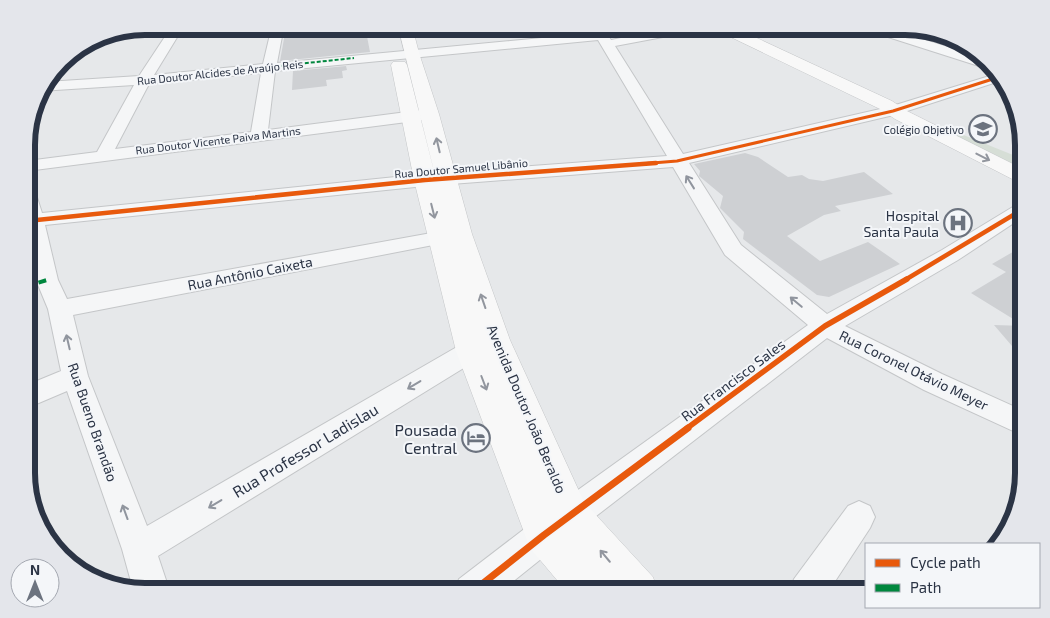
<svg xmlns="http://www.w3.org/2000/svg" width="1050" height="618" font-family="'Exo 2',sans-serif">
<rect width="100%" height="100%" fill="#e6e8ea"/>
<polygon fill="#d6ded6" points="961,134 1023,159 1023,174 951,139 952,135"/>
<g fill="#ced0d3">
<polygon points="327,26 365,26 370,52 280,61 285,33 303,32 310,28"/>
<polygon points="346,66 347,70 342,71 343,78 326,80 327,86 292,90 293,71"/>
<polygon points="745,153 758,157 788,177 802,175 809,179 823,181 864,172 893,194 835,206 841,211 824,215 787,236 820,261 868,242 900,264 829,297 817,295 743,239 744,232 720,208 723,196 699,176 700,171 694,164"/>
<polygon points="1023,246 1023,325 971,293 1006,272 992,264"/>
<polygon points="994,325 1024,326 1024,360"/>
</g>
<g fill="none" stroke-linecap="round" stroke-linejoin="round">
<defs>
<g id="street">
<path d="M172,26H184L154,75L263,64L272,26H309L303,30L283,31L277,63L594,33L590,26H602L611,40L680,26H706L700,30L615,46L683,154L889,107L996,74L1003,80L898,114L689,163L741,245L827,314L942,250L1016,205L1023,203V217L958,260L845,326L942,374L1024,411V436L924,390L827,338L556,547L500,592H454L459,579L532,523L808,325L725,255L673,167L425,186L45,225L58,280L67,299L459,228L466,230L469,234L466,238L459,240L73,315L88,376L147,526L462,344L488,334L497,336L501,343L497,350L480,358L158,556L170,592H144L133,589L122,549L67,391L27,408V385L61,371L48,309L36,280L27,239V186L34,188L42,213L425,174L667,156L598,40L275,71L268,130L430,109L436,111L438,114L436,117L430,119L27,171V161L97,152L134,85L40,91L46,82L139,76ZM261,73L251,132L115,149L149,84Z"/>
<polygon points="861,26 880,26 980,57 990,67 982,67 863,29"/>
<polygon points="859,501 870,506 875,517 870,528 828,592 789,592 794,579 848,506"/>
</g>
<g id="secondary">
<polygon points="398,26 412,26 419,53 439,114 472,234 510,340 584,502 653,577 658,592 567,592 530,548 456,351 414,180 391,65 393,62 405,62 407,65 437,183"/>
<polygon points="712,26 731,26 892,101 907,111 1023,169 1023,183 1016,181 895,119 880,109 714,29"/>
</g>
</defs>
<use href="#street" stroke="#c4c6c8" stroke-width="2"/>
<use href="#secondary" stroke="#c4c6c8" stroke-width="1"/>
<use href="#street" fill="#f5f6f7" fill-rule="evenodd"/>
<use href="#secondary" fill="#f8f8f8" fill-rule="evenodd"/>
<polyline stroke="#00873e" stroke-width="2" stroke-dasharray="4 2" stroke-linecap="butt" points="269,67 354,58"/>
<polyline stroke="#00873e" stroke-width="4" stroke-dasharray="8 4" stroke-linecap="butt" points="27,286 47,280"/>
<defs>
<polyline id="cycleway-far3" points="640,164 677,161 893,111 999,77"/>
<g id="cycleway-far2">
<polyline points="27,221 425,180 656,163"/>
<polyline points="905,280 1023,209"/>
</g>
<polyline id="cycleway-far1" points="686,429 825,326 907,279"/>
<polyline id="cycleway" points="472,592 544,535 688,428"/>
</defs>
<use href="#cycleway-far3" stroke="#f4f6f9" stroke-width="5"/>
<use href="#cycleway-far2" stroke="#f4f6f9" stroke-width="7"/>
<use href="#cycleway-far1" stroke="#f4f6f9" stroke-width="9"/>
<use href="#cycleway" stroke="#f4f6f9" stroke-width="10"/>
<use href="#cycleway-far3" stroke="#e8590c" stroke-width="3"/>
<use href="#cycleway-far2" stroke="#e8590c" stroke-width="4.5"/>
<use href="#cycleway-far1" stroke="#e8590c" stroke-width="5.5"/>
<use href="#cycleway" stroke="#e8590c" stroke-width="7"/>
</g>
<defs><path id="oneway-shaft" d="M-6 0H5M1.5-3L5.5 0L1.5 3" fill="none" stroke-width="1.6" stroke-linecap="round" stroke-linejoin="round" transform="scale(1.25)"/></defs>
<g stroke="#92969e">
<use href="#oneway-shaft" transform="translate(438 145) rotate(-103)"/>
<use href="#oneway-shaft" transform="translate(983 157) rotate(27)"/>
<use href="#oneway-shaft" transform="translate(433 211) rotate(76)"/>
<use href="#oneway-shaft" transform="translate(483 301) rotate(-109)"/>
<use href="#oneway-shaft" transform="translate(484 383) rotate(69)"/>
<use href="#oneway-shaft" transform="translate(605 556) rotate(-130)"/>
</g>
<g stroke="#90959e">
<use href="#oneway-shaft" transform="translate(690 182) rotate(-122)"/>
<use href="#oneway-shaft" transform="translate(796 302) rotate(-140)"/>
<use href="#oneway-shaft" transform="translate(68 342) rotate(-103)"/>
<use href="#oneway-shaft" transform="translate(414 385) rotate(149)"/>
<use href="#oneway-shaft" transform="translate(215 504) rotate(149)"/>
<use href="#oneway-shaft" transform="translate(125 512) rotate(-110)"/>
</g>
<defs>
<symbol id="school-ring" viewBox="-11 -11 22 22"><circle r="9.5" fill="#f4f6f9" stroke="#6c737f" stroke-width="1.5"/><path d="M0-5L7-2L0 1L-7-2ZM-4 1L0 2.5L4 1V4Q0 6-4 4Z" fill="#6c737f"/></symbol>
<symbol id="hospital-ring" viewBox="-11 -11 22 22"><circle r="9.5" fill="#f4f6f9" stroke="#6c737f" stroke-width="1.5"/><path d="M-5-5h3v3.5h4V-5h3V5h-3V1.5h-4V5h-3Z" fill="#6c737f"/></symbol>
<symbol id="hotel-ring" viewBox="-11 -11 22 22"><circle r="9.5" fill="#f4f6f9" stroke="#6c737f" stroke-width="1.5"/><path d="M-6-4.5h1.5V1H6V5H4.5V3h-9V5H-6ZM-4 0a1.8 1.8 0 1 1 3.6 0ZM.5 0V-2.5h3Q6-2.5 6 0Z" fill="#6c737f"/></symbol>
</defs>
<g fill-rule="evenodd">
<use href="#school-ring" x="967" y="113" width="32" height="32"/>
<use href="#hospital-ring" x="942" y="207" width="32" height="32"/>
<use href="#hotel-ring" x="460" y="422" width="32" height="32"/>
</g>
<g text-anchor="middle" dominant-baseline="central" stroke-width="4" stroke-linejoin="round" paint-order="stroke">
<g font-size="11" fill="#2b3445" stroke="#f4f6f9">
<text transform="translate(220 72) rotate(-6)">Rua Doutor Alcides de Araújo Reis</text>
<text transform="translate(218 140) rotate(-7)">Rua Doutor Vicente Paiva Martins</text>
<text transform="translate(461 168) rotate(-5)">Rua Doutor Samuel Libânio</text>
</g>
<g font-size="11" fill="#2b3445" stroke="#f4f6f9" text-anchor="end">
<text x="964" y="129">Colégio Objetivo</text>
</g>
<g font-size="14" fill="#2b3445" stroke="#f4f6f9" text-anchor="end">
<text x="939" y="215">Hospital<tspan x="939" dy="16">Santa Paula</tspan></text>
</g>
<g font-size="14" fill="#2b3445" stroke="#f4f6f9">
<text transform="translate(250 273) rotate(-11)">Rua Antônio Caixeta</text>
<text transform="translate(914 370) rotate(26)">Rua Coronel Otávio Meyer</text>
<text transform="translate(733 380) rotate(-37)">Rua Francisco Sales</text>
<text transform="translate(527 409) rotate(67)">Avenida Doutor João Beraldo</text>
<text transform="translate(93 422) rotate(71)">Rua Bueno Brandão</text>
</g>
<g font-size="16" fill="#2b3445" stroke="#f4f6f9" text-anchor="end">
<text x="457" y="429">Pousada<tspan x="457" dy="18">Central</tspan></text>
</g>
<g font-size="16" fill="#2b3445" stroke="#f4f6f9">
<text transform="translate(305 450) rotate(-31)">Rua Professor Ladislau</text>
</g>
</g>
<path d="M0 0H1050V618H0ZM145 35H905A110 110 0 0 1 1015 145V473A110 110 0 0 1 905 583H145A110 110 0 0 1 35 473V145A110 110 0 0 1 145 35Z" fill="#e4e6eb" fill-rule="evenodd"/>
<path fill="none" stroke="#2b3445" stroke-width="6" d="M145 35H905A110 110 0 0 1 1015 145V473A110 110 0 0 1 905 583H145A110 110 0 0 1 35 473V145A110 110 0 0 1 145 35Z"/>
<rect x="865" y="543" width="175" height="65" fill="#f4f6f9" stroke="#a4a8b1"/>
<rect x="875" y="559" width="25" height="8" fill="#e8590c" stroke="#a4a8b1"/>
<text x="910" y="568" font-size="15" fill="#2b3445">Cycle path</text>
<rect x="875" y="584" width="25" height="8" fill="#00873e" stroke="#a4a8b1"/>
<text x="910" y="593" font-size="15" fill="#2b3445">Path</text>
<g transform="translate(35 583)"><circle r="24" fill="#f4f6f9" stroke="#a4a8b1"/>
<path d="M0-4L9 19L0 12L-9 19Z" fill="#6c737f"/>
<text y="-8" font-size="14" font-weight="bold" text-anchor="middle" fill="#2b3445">N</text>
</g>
</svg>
